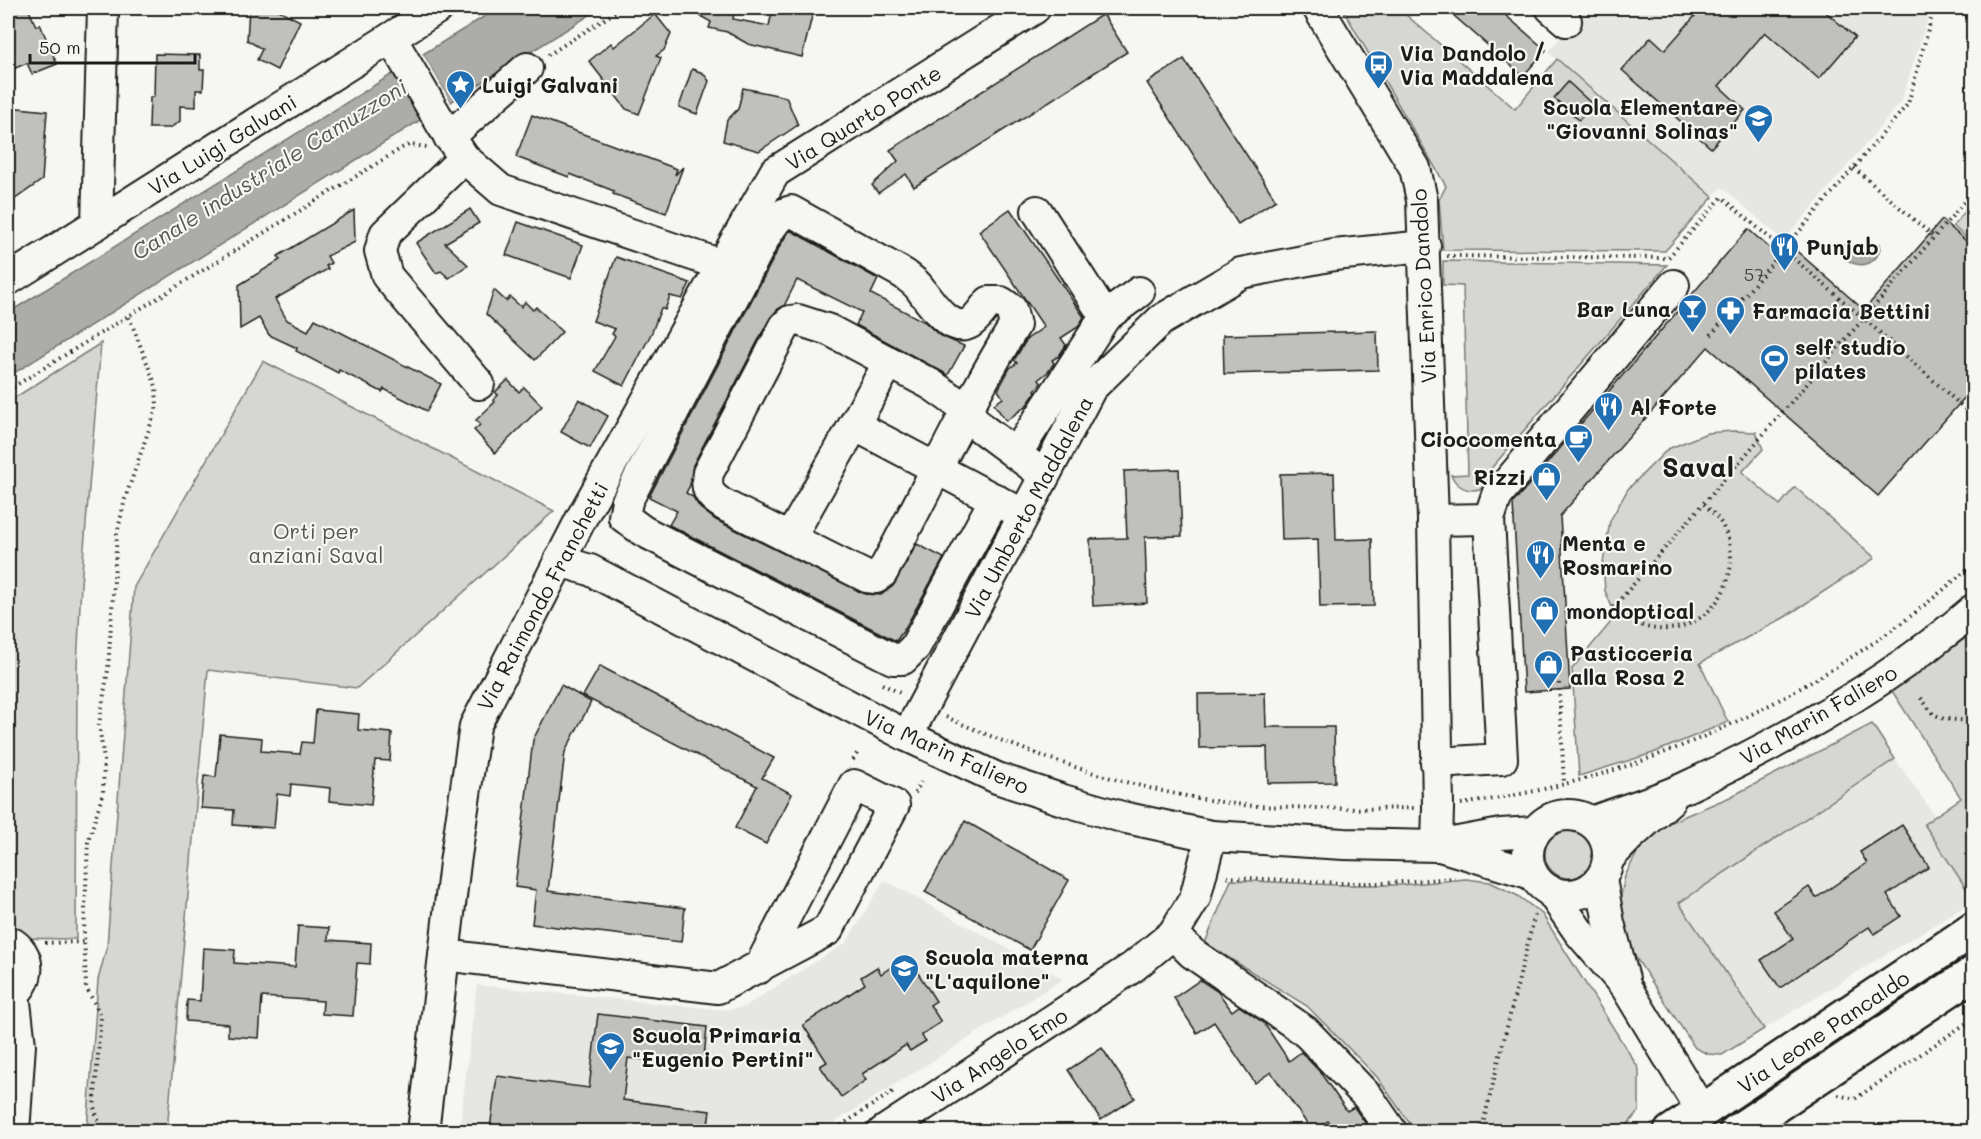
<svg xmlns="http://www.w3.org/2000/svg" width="1981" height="1139" font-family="Mali,sans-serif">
<rect width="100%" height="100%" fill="#f6f6f2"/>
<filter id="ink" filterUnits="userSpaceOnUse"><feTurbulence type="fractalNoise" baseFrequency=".0167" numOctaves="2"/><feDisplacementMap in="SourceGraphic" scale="12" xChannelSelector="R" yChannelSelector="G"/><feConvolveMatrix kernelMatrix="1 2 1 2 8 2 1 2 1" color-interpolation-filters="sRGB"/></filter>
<g filter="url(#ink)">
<g fill="#e6e6e2">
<polygon points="1586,8 1931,8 1901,102 1784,241 1722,187 1713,197 1548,52"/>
<polygon points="1895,759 1935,816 1924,824 1973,901 1764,1029 1679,903"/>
<polygon points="884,880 1063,979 821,1131 459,1132 477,985 725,1010 744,1007 847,942"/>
</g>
<g fill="#d6d6d2" stroke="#797977" stroke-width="1.5">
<polygon points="1342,8 1398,8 1515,109 1557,59 1713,197 1665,251 1443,250 1439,200 1446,186"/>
<polygon points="1973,202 1973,244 1953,226"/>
<path d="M1443,261L1667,265L1482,479L1489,485C1474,494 1459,491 1451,475L1468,474L1463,286L1443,285Z"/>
<polygon points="101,343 81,584 77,667 76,939 8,938 8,402"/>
<polygon points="263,361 554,511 357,688 208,670 167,1131 87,1131 98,980 107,946 134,587"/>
<polygon points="1733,431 1756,432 1763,449 1742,472 1780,505 1795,487 1875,558 1785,617 1700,663 1728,722 1653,753 1579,776 1572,669 1616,616 1605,591 1603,563 1610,521 1628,489 1668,449 1707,433"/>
<polygon points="1973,633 1973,899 1924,824 1961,798 1892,691"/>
<polygon points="1872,724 1895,759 1679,903 1764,1029 1722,1055 1708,1054 1695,1048 1625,941 1619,905 1625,876 1642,843 1666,824 1730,797"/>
<circle cx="1569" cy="854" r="24"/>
<polygon points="1466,879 1490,882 1518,896 1542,914 1639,1069 1639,1111 1622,1131 1415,1131 1377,1077 1307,1006 1205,943 1231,880 1337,885 1401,885"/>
</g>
<g fill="#acaca9" stroke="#727271" stroke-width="1.5">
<polygon points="498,8 601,8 451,102 423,54"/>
<polygon points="394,73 422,119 8,377 8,313"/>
<path d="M1880,244C1880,271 1844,272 1840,245Z"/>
</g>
<polygon fill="#f6f6f2" points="423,54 451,102 448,103 420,56"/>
<g fill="#c0c0bd" stroke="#1c1c1c" stroke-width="1.5">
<polygon points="8,8 28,8 36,26 40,24 57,64 32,74 27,63 13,69 8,57"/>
<polygon points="249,8 275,8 300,21 277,70 257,60 262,49 247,40"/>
<polygon points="714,8 735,8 733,19 769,26 773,8 814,8 802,57 748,44 727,32 709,28 711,22 697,14 699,11 712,14"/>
<polygon points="1445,8 1497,8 1546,50 1523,76"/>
<polygon points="1702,8 1821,8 1855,37 1819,79 1765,32 1719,86 1745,110 1711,148 1622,70 1651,37 1665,50"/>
<polygon points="655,14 671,34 664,50 656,56 661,58 639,114 626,109 589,61 611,43 614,47"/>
<polygon points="1103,14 1127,52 914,187 906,174 878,193 872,185 898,161 890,150"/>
<polygon points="155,54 200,55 200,70 204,70 203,90 196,90 196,107 180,106 180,121 170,128 149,128 150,97 154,97"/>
<polygon points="1184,59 1276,200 1238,224 1147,83"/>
<polygon points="692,69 703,73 709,81 697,114 679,107"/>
<polygon points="1568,82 1593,105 1579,120 1554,98"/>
<polygon points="743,88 786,97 798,125 759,151 723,141 727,120 738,109"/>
<polygon points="8,107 47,111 42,180 8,204"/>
<polygon points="532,115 677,169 675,175 683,167 666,213 613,194 614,191 570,174 569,177 516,157"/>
<polygon points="470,209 479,223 445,243 468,265 449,278 441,271 436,273 416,243"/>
<polygon points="1010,209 1084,317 1078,327 1061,338 1066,345 1059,356 1052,360 1054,363 1048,372 1039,379 1041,383 1035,390 1036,392 1026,406 1006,421 994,404 1003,398 998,390 1010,368 1017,363 1014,360 1027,339 1044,327 979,231"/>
<polygon points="354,210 355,242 327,256 331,263 326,266 328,269 275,299 287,320 308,331 315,319 441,384 427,411 384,389 382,392 339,370 338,373 296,351 297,348 269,335 259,318 240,329 239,285 280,260 278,256"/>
<polygon points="1942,220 1974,248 1974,387 1878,496 1708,347 1560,516 1570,689 1524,692 1513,503 1748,229 1774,252 1784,240 1864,310"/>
<polygon points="518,222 583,245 571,278 506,255"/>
<polygon points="790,230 878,279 871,294 925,322 939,335 964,346 948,375 856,325 862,312 797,280 784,306 778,309 770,318 693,465 690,485 686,493 693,497 700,508 716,520 865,594 881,595 893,586 917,544 944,558 904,630 896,641 669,525 677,511 649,497 781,244"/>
<polygon points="616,257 690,283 682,299 670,296 665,310 661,308 652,332 624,386 595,371 615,336 612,334 615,329 593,321"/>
<polygon points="494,290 506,301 510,297 521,307 525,302 533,310 536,307 562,332 535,360 486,314"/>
<polygon points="1377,331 1378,370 1224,374 1223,335"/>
<polygon points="508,380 519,392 524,387 542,406 495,453 474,430 480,425 476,420 495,402 493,400 498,395 495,392"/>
<polygon points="579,399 608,416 590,448 561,432"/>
<polygon points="1179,469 1182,536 1145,537 1147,603 1093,606 1090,539 1127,538 1124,471"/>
<polygon points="1334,473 1336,540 1372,539 1374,606 1320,607 1318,539 1282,540 1280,474"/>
<polygon points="600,666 774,758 762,778 792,794 766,844 735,828 757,786 583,696"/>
<polygon points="561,685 591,702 565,752 548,891 685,908 681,942 532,924 536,890 515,887 533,740"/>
<polygon points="1265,693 1266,727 1334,727 1335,782 1268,783 1267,747 1199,748 1198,694"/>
<polygon points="316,710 359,714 358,730 392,733 390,761 375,760 371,805 329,801 330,788 291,784 290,796 277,794 274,828 233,825 234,810 201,808 204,776 216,777 220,734 262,738 261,751 300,754 302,742 313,743"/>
<polygon points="965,821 1069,880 1030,950 925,892"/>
<polygon points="1902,825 1929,867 1887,895 1901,916 1874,934 1869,927 1780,988 1761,960 1793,939 1774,911 1809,887 1816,898 1867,863 1860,852"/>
<polygon points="298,926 329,928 328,940 371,943 370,964 357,963 353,1016 322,1014 323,1001 262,997 259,1038 228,1036 228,1024 186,1021 187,1000 200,1001 203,948 235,950 234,963 295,967"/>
<polygon points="900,961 911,978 918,973 936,1001 930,1005 941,1022 921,1035 926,1041 910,1051 906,1045 862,1074 866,1080 841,1097 820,1066 827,1062 803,1025 865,984 861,977 877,967 881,974"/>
<polygon points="1200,980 1218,992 1232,1011 1239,1006 1264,1023 1289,1061 1301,1052 1320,1072 1347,1111 1354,1107 1371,1131 1335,1131 1328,1121 1312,1131 1271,1072 1255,1083 1214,1022 1197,1033 1174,998"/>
<polygon points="598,1014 707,1027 703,1067 628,1058 623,1100 710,1111 707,1131 509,1131 490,1129 497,1076 589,1088"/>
<polygon points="1102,1048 1135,1098 1101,1120 1068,1070"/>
</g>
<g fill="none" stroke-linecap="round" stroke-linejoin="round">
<defs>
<g id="minor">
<polyline points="1318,8 1415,168 1422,200 1433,520 1438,807 1437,846"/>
<polyline points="1551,8 1566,21"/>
<polyline points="391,38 442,125 464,158 501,190 722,265"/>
<polyline points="449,137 527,68"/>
<polyline points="464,158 385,234 380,251 387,276 479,384"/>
<polyline points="1037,211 1105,317"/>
<polyline points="97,224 103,8"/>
<polyline points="8,280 438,8"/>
<polyline points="889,362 854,425 1013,509"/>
<polyline points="1016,454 1105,317 1139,292"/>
<path d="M995,499L915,647L903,659H893L883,654L643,531L624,517L627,501L766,235C773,225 778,214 791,211L904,274C909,278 915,282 919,287C929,300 950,334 970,323C977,319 983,309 989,302H1001L1011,309L1015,325C966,405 927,491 882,573L876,578L867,577L724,505C710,496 705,491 708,473L785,326L790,321L798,320L829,330L932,385L963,407L981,428L1044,475"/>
<polyline points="1433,520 1489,519"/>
<polyline points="790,538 854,425"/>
<polyline points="559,561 590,570 907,736 997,778 1063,800 1122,817 1211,836 1344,844 1437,846 1501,834 1535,832"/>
<polyline points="907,736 1091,388 1161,320 1241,273 1334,255 1425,246"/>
<polyline points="1436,763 1502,759 1489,519 1497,495 1674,285"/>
<circle cx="1568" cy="855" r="40"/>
<path d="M1592,822C1623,810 1656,801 1686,787C1787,740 1889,683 1974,609"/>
<polyline points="1443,847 1532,874"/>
<polyline points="1609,858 1630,836 1670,800"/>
<polyline points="1601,879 1609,923 1624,979"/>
<polyline points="1552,893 1579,932 1626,987 1702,1112"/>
<polyline points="1173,934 1192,953 1305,1031 1368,1097 1392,1132"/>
<path d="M8,941C33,952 32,985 8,997"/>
<polyline points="444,955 718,988 828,930 894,805 854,785 759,968"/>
<polyline points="14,994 20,1045 14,1132"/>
<polyline points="423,1132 455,863 475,726 581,519 722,265 775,172 1035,8"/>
<polyline points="883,1132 1133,967 1173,934 1195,898 1211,836"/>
</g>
<g id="major">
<polyline points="1671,1132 1974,929"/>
<polyline points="1736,1132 1974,973"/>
</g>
</defs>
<use href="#minor" stroke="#1c1c1c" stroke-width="34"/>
<use href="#major" stroke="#1c1c1c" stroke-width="38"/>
<g stroke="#1c1c1c" stroke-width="4" stroke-dasharray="1.5 4.5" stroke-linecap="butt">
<polyline points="548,55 622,8"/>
<polyline points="1854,168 1934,237"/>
<polyline points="1447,256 1668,258 1722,197 1870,324 1974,417"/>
<polyline points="1711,335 1908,104 1934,8"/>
<polyline points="8,390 402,148 409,145 427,147"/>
<path d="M1704,504C1712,512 1720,519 1724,529C1745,571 1716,626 1668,629C1647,631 1628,621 1613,608L1974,191"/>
<polyline points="1559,683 1564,784"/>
<polyline points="882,684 902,694"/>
<polyline points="1921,698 1933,714 1944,719 1974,721"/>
<path d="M946,717C1040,759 1141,793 1244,805C1259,807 1275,806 1290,807C1331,809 1372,809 1414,808"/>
<polyline points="853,760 859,750"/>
<polyline points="915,793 921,782"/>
<path d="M1461,804C1614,783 1742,730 1870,645C1896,628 1919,610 1943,590C1953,581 1964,573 1974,563"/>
<polyline points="1227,877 1341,883 1387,883 1455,878"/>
<polyline points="45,943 84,942"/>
<polyline points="1838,1095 1855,1099 1974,1018"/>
<polyline points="102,1132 94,1107 101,1016 86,987 84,932 88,842 103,793 104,761 99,724 108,670 117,534 125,499 157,406 156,386 129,317"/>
<polyline points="831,1132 894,1091"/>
<polyline points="1481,1132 1535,914"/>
</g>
<use href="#minor" stroke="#f6f6f2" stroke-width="30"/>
<use href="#major" stroke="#f6f6f2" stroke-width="33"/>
</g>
</g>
<defs>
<symbol id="bus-pin" viewBox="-11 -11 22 30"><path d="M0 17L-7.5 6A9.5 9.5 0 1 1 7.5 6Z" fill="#1f6fb2" stroke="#f6f6f2"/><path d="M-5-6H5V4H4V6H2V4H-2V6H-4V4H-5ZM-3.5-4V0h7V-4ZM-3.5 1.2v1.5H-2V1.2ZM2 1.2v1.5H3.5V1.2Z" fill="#fff"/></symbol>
<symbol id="sight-pin" viewBox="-11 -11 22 30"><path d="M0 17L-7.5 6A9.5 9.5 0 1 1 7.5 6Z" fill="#1f6fb2" stroke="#f6f6f2"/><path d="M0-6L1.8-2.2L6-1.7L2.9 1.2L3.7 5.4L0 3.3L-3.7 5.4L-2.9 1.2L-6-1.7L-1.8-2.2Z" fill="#fff"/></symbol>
<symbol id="school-pin" viewBox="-11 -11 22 30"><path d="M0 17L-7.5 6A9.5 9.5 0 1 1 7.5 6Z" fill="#1f6fb2" stroke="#f6f6f2"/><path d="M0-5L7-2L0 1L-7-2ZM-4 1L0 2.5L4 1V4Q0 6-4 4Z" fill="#fff"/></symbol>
<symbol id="restaurant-pin" viewBox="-11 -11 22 30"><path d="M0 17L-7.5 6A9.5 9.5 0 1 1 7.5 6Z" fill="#1f6fb2" stroke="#f6f6f2"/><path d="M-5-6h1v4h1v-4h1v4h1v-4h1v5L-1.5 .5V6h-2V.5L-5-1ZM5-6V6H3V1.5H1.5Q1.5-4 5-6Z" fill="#fff"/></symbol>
<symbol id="bar-pin" viewBox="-11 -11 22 30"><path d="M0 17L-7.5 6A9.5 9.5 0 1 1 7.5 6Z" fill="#1f6fb2" stroke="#f6f6f2"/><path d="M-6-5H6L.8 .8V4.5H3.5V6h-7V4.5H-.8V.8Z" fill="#fff"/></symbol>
<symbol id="pharmacy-pin" viewBox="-11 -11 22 30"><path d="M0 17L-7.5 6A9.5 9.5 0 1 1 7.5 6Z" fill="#1f6fb2" stroke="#f6f6f2"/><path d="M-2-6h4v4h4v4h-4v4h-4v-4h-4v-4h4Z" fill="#fff"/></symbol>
<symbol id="stadium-pin" viewBox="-11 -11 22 30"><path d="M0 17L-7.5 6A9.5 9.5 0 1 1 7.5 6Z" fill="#1f6fb2" stroke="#f6f6f2"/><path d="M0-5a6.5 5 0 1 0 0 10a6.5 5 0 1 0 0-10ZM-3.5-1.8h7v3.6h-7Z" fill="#fff"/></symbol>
<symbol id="cafe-pin" viewBox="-11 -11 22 30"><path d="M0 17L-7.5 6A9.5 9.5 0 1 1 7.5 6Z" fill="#1f6fb2" stroke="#f6f6f2"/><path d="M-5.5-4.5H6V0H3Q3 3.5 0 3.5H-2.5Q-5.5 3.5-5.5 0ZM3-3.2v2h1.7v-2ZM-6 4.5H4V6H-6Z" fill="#fff"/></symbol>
<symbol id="shop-pin" viewBox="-11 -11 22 30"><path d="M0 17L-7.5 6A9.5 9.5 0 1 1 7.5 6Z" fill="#1f6fb2" stroke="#f6f6f2"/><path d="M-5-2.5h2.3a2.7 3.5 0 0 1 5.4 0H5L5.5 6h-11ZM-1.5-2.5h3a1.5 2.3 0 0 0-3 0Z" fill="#fff"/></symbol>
</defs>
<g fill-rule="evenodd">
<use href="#bus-pin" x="1362" y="48" width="33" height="45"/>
<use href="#sight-pin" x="444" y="68" width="33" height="45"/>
<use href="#school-pin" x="1742" y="102" width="33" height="45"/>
<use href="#restaurant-pin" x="1768" y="230" width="33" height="45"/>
<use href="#bar-pin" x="1676" y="292" width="33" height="45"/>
<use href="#pharmacy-pin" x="1714" y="294" width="33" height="45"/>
<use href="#stadium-pin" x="1758" y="342" width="33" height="45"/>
<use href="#restaurant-pin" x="1592" y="390" width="33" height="45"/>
<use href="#cafe-pin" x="1562" y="422" width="33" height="45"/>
<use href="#shop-pin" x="1530" y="460" width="33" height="45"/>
<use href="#restaurant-pin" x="1524" y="538" width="33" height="45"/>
<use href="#shop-pin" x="1528" y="594" width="33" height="45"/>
<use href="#shop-pin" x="1532" y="648" width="33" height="45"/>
<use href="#school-pin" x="888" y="952" width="33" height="45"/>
<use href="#school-pin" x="594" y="1030" width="33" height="45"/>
</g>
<g text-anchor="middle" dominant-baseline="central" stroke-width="4.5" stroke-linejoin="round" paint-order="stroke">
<g font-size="18" fill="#454544">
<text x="1754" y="274">57</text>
</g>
<g font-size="21" font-weight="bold" fill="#1c1c1c" stroke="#f6f6f2" text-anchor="start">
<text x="1400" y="52">Via Dandolo /<tspan x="1400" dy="24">Via Maddalena</tspan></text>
<text x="482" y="84">Luigi Galvani</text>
<text x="1738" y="106" text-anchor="end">Scuola Elementare<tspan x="1738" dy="24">"Giovanni Solinas"</tspan></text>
<text x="1806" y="246">Punjab</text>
<text x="1671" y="308" text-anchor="end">Bar Luna</text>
<text x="1752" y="310">Farmacia Bettini</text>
<text x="1795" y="346">self studio<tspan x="1795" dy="24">pilates</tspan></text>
<text x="1630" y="406">Al Forte</text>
<text x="1557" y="438" text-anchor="end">Cioccomenta</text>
<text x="1526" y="476" text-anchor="end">Rizzi</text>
<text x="1562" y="542">Menta e<tspan x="1562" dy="24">Rosmarino</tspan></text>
<text x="1566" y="610">mondoptical</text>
<text x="1570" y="652">Pasticceria<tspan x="1570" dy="24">alla Rosa 2</tspan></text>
<text x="925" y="956">Scuola materna<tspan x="925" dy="24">"L'aquilone"</tspan></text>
<text x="632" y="1034">Scuola Primaria<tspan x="632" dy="24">"Eugenio Pertini"</tspan></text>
</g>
<g font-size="21" fill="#1c1c1c" stroke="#f6f6f2">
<text transform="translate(863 117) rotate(-32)">Via Quarto Ponte</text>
<text transform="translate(222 144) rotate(-32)">Via Luigi Galvani</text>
<text transform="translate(1423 286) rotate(-93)">Via Enrico Dandolo</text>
<text transform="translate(1028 507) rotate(-62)">Via Umberto Maddalena</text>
<text transform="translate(542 596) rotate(-62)">Via Raimondo Franchetti</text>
<text transform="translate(1818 714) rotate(-30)">Via Marin Faliero</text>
<text transform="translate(947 751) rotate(24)">Via Marin Faliero</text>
<text transform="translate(1823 1031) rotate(-34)">Via Leone Pancaldo</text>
<text transform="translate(999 1055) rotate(-33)">Via Angelo Emo</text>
</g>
<g font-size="21" fill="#545453" stroke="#f6f6f2">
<text x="316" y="530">Orti per<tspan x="316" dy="24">anziani Saval</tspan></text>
</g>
<g font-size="22" font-style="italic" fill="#565654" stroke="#f6f6f2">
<text transform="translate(269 169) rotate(-32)">Canale industriale Camuzzoni</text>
</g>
<g font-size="27" font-weight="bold" fill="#1c1c1c" stroke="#f6f6f2">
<text x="1698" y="466">Saval</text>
</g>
</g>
<rect width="1981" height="1139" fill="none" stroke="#f6f6f2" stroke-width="30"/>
<rect x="15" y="15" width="1951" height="1109" fill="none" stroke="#1c1c1c" stroke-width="2" filter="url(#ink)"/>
<path d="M30 54v9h165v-9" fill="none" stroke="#1c1c1c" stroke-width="3"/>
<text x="39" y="54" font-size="18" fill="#1c1c1c" stroke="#f6f6f2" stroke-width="4.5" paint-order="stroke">50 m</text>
</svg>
